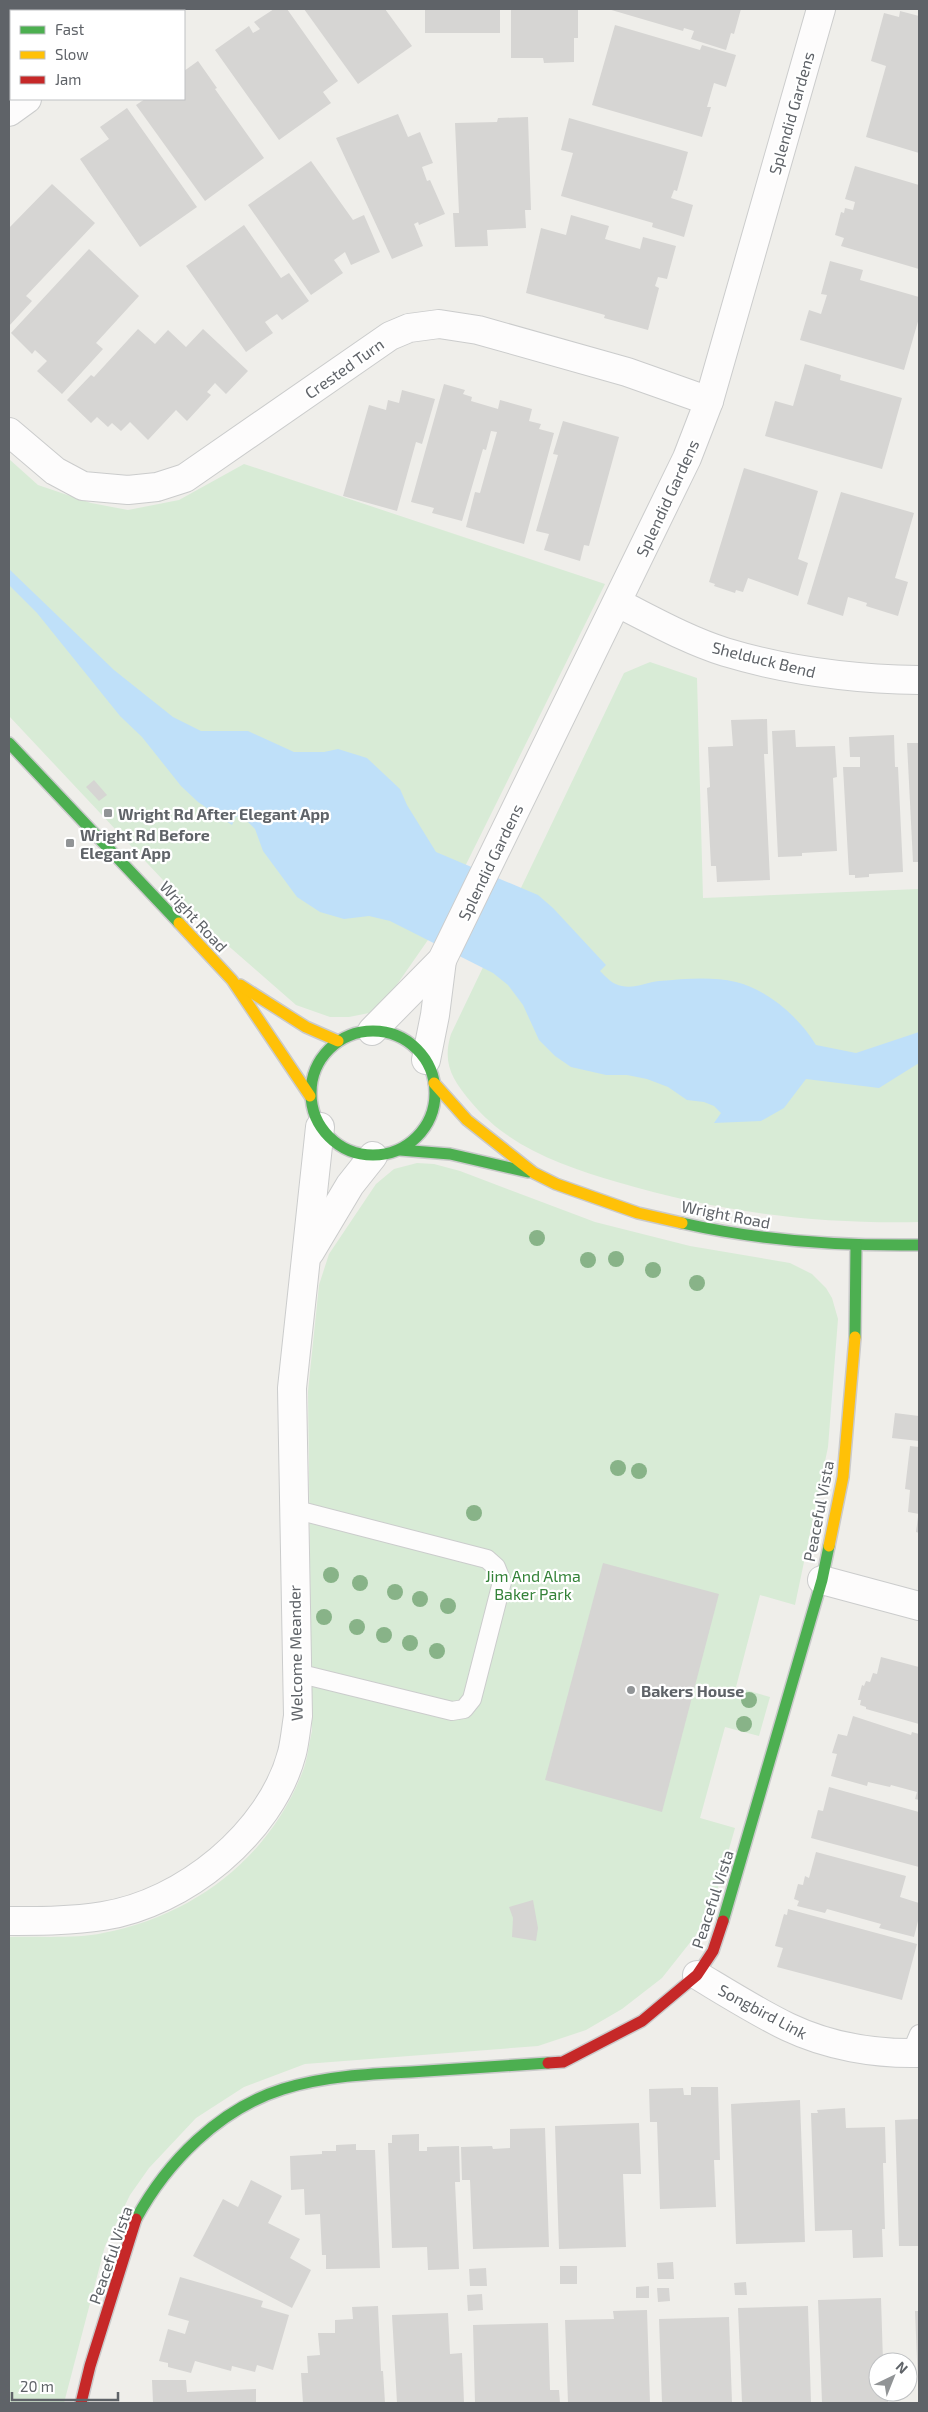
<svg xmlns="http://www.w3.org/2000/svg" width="928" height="2412" font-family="'Exo 2',sans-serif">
<rect width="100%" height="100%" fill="#efeeea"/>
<g fill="#d8ebd6">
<polygon points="9,459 38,485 91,503 128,510 179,500 244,464 605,584 430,937 389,996 369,1013 349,1017 330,1017 296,1005 209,929 9,716"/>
<path d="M650,662L697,678L703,898L919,889V1222C814,1224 718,1212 617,1182C563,1166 508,1147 471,1102C452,1079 442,1063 451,1034L624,673Z"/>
<path d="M417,1163L434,1164L460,1171L595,1222L690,1246L790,1263L812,1274L826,1288L832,1298L838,1319L828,1447L795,1605L760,1595L736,1687L770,1697L759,1736L725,1727L700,1818L735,1828L717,1891L696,1935L662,1978L622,2009L586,2030L538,2046L305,2064L244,2087L196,2118L149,2168L130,2195L105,2246L64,2403H9V1937C38,1936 76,1939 103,1933C194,1916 272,1856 304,1768C308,1756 309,1743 312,1731L308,1391L319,1285L329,1254L376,1184L394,1169Z"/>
</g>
<path fill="#bfe0f9" d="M9,569L114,670L173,717L201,731H248L294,752H324L338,749L367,758L400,789L407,805L436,852L538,895L553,908L606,965L600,971C606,977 613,985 622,986C634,989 647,982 659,981C684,979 711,976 736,982C768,990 799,1017 816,1045L856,1053L919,1032V1063L879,1088L806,1079L784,1108L761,1121L714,1123L721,1113L714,1106L704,1102L687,1100L668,1087L647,1079L627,1075H606L571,1067L555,1056L539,1040L523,1005L508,985L493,973L390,921L369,916L344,919L320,912L297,897L263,851L255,829L247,821L236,816L232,825L198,802L181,786L142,737L120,716L37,613L9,585Z"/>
<g fill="#d6d5d3">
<polygon points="274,9 287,9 338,81 323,92 331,103 279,140 215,50 249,26 253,33 260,29 254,22"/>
<polygon points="304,9 385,9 412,46 358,84"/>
<rect x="425" y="9" width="75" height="24"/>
<polygon points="511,9 578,9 578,38 574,38 574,62 544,63 543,58 511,58"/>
<polygon points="608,9 741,9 734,34 731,33 726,50 691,39 694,31 684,28 683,31"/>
<polygon points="900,11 919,16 919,153 866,137 886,66 871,61 884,13 899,17"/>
<polygon points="615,25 700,50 702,45 736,55 726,87 714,83 707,107 711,107 702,137 592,105"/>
<polygon points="198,61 217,88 215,89 264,158 205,201 136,105 145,99 184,99 184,71"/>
<polygon points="127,108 197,207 140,247 80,159 109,139 100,127"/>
<polygon points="398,114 408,137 420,132 433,163 422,167 427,181 430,180 445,214 419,225 418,222 414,224 423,246 392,259 336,138"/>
<polygon points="528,117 531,210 525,210 526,228 487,230 488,246 455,247 453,213 459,213 455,123 497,122 498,118"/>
<polygon points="569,118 688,152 677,191 674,190 671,198 693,205 684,237 652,227 653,223 561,196 573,153 561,150"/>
<polygon points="311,161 353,220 364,215 380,252 351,265 345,252 334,260 343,273 311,295 248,205"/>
<polygon points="855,166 919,185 919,269 841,246 844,238 835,235 841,212 844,213 845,208 853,210 855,202 845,199"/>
<polygon points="52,184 95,223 26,296 32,301 9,326 9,228"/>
<polygon points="571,215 609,226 605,239 640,249 643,237 676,246 667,279 658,277 655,286 659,288 648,330 604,318 605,315 526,293 541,228 566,235"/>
<polygon points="244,225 281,278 289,273 309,301 282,320 277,314 265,322 273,333 246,352 186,266"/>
<polygon points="89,249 139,296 96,343 103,349 62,394 37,371 47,361 35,350 32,354 11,333"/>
<polygon points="830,261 863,270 860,280 919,297 919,318 904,370 800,340 809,310 821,314 827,295 821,294"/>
<polygon points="138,329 155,344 168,330 186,347 203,329 248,371 226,394 215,383 207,392 211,395 187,421 176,410 148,440 130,422 121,431 112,423 108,427 97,417 91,423 67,400 91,375 94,377"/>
<polygon points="805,364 841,375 840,380 902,398 882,469 765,436 775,401 793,406"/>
<polygon points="444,384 465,390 463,394 472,397 471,401 498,409 500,400 532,409 529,421 541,424 539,429 554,433 524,544 466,527 475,492 480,493 497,432 491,431 486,450 483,449 462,521 432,513 434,508 411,502"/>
<polygon points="402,390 435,399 422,444 416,442 397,511 343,496 369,405 386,410 388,400 399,403"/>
<polygon points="563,421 619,437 589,546 584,545 580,561 544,550 549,534 536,531 558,455 553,454"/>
<polygon points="744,468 818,491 798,559 808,563 798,596 748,578 743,592 736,590 735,593 714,586 715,584 709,582"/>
<polygon points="841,492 914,513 895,578 908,582 898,616 866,606 867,603 848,597 843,616 807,604"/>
<polygon points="767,719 768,754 764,754 770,880 717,882 716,866 711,866 707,788 710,787 708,747 733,746 731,720"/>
<polygon points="795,730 796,747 835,746 837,777 833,778 837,851 802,853 802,856 778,857 772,731"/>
<polygon points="894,735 895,767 898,767 903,872 869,874 869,877 855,878 855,875 849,875 843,767 860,767 860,757 850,757 849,737"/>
<polygon points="907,743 919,743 919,862 913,862"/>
<polygon points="94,780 107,795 99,801 86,787"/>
<polygon points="895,1413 919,1416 919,1441 892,1438"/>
<polygon points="910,1446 919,1447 919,1514 908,1512 910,1490 905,1489"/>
<polygon points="918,1517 919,1517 919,1533 916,1532"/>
<polygon points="603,1563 719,1594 662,1812 545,1780"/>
<polygon points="881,1657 919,1667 919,1724 866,1709 866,1707 860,1705 861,1700 858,1700 862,1685 864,1686 866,1681 870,1682 873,1673 877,1674"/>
<polygon points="853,1716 911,1735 912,1732 919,1734 919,1800 915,1799 917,1792 891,1785 890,1787 868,1782 867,1786 831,1776 837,1754 832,1753 838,1734 847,1736"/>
<polygon points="829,1787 919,1812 919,1867 811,1838 818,1810 823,1811"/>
<polygon points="816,1852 906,1876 900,1897 919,1903 919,1917 914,1937 879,1928 881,1924 827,1909 825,1913 797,1906 799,1901 794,1899 798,1884 803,1885 805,1876 809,1878"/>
<polygon points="533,1900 538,1928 536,1941 512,1937 513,1918 509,1907"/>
<polygon points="788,1909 917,1944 902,2000 777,1967 783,1948 775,1946 784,1914 787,1915"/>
<polygon points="691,2087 718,2087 720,2160 714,2160 716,2207 660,2209 657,2122 650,2122 649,2089 683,2088 684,2095 691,2095"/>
<polygon points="800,2100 805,2242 736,2244 731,2104"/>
<polygon points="845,2108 846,2128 885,2127 886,2163 883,2163 885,2229 882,2229 883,2257 853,2258 852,2230 815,2231 811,2113 818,2113 817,2110"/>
<polygon points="919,2119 919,2246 899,2246 895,2120"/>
<polygon points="639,2123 641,2174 623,2174 626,2247 559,2249 555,2126"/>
<polygon points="545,2128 549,2247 473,2249 470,2180 462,2180 461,2147 492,2146 493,2149 510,2148 510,2129"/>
<polygon points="419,2134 419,2151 427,2151 427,2147 459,2146 460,2182 455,2182 459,2269 428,2270 427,2247 392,2248 388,2143 392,2143 392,2135"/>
<polygon points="356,2144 356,2150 375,2150 380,2268 326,2269 326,2255 322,2255 320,2214 305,2215 304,2189 291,2190 290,2156 322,2154 322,2151 336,2151 336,2145"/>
<polygon points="251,2180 282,2196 268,2223 300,2239 290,2258 311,2270 292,2308 193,2256 223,2199 238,2207"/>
<polygon points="673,2262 674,2279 658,2279 657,2263"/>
<rect x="560" y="2266" width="17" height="18"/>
<polygon points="486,2268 487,2286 470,2286 469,2269"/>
<polygon points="180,2277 263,2301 261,2307 289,2315 273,2370 257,2365 255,2372 232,2366 231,2371 195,2361 191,2373 168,2367 168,2363 159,2361 168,2329 185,2334 189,2321 168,2315"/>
<polygon points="746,2282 747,2295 735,2295 734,2283"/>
<polygon points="649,2286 649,2298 636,2298 636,2287"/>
<polygon points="657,2288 669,2288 670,2301 658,2302"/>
<polygon points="482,2294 483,2310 468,2311 467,2295"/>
<polygon points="881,2298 883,2362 878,2362 878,2392 888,2392 888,2403 822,2403 818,2300"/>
<polygon points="378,2306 381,2371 383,2371 385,2403 303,2403 301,2373 308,2373 307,2356 320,2355 318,2333 335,2333 335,2320 353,2319 352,2307"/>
<polygon points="808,2306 811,2403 742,2403 738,2308"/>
<polygon points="647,2310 650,2403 568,2403 565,2320 614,2319 613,2311"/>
<polygon points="915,2311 919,2311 919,2384 918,2384"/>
<polygon points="448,2313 450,2354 462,2353 464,2403 397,2403 392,2315"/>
<polygon points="729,2317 732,2403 662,2403 659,2319"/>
<polygon points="548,2323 550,2390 559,2390 560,2403 475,2403 473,2325"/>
<polygon points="152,2380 186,2380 187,2392 256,2389 256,2403 153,2403"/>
</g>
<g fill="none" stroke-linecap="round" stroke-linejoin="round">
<defs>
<g id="lane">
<polyline points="293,1509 487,1559 496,1567 502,1582 472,1699 464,1709 452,1711 297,1673"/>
<polyline points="911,2053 919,2034"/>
</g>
<g id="street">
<polyline points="151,11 155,9"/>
<polyline points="9,112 27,99"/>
<polyline points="9,432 55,471 83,486 128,490 157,487 185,478 390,336 409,328 439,324 478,330 627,372 709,401"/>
<path d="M618,603C652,620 687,640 725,652C788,671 854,679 919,680"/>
<polyline points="372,1031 442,960 687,458 709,401 821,9"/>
<polyline points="426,1060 435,1015 442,960"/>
<polyline points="310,1252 350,1185 373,1156"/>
<polyline points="822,1580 919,1606"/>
<path d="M9,1921C40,1921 72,1921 103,1916C183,1904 271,1833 292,1753C295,1741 296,1728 298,1716L292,1388L320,1127"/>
<path d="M697,1975C727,1993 757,2012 788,2027C828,2046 875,2054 919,2053"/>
</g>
<g id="fast">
<polyline points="9,743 179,923"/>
<circle cx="373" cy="1093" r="62"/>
<polyline points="400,1150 450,1154 528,1172"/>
<path d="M682,1223C761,1241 838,1246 919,1245"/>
<polyline points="855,1337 856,1246"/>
<polyline points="723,1921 822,1580 829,1546"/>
<path d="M136,2219C167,2162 219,2109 283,2089C325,2076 368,2074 411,2072C457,2069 502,2066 548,2063"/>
</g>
<g id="slow">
<polyline points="179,923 232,980 310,1096"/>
<polyline points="240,985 306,1027 338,1041"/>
<polyline points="434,1083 467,1120 534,1173 556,1184 638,1213 682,1223"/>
<polyline points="829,1546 843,1477 855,1337"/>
</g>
<g id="jam">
<polyline points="548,2063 563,2062 642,2021 697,1975 713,1951 723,1921"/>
<polyline points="81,2403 90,2366 136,2219"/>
</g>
</defs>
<use href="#lane" stroke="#cbcccc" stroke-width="20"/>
<use href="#street" stroke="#cbcccc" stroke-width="30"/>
<use href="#fast" stroke="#cacacb" stroke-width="14"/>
<use href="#slow" stroke="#cacacb" stroke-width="14"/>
<use href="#jam" stroke="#cacacb" stroke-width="14"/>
<use href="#lane" stroke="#fdfcfc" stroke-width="18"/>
<use href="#street" stroke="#fdfcfc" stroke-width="28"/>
<use href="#fast" stroke="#4caf50" stroke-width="11"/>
<use href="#slow" stroke="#ffc107" stroke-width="11"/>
<use href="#jam" stroke="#c62828" stroke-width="11"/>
</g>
<g fill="#88b388">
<circle cx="537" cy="1238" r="8"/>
<circle cx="616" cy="1259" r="8"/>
<circle cx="588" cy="1260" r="8"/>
<circle cx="653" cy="1270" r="8"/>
<circle cx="697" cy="1283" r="8"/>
<circle cx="618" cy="1468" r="8"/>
<circle cx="639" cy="1471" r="8"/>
<circle cx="474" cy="1513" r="8"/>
<circle cx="331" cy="1575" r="8"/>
<circle cx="360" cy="1583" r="8"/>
<circle cx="395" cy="1592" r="8"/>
<circle cx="420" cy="1599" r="8"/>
<circle cx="448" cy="1606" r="8"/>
<circle cx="324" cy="1617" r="8"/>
<circle cx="357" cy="1627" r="8"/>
<circle cx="384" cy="1635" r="8"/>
<circle cx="410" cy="1643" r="8"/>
<circle cx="437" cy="1651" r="8"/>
<circle cx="749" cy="1700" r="8"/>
<circle cx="744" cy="1724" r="8"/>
</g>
<g fill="#919496" stroke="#fff" stroke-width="2">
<rect x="103" y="808" width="10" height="10" rx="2.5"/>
<rect x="65" y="838" width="10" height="10" rx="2.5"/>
<circle cx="631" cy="1690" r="5"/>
</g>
<g text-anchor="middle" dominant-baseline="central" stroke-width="4.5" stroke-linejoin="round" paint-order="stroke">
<g font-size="16" fill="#5f6368" stroke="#fff">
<text transform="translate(791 113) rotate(-74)">Splendid Gardens</text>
<text transform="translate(344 368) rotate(-35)">Crested Turn</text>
<text transform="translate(667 498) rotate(-65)">Splendid Gardens</text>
<text transform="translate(764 659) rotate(14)">Shelduck Bend</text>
<text transform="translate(490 862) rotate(-64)">Splendid Gardens</text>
<text transform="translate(194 916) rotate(47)">Wright Road</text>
<text transform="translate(726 1214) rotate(11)">Wright Road</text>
<text transform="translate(818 1511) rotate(-79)">Peaceful Vista</text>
<text transform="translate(295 1653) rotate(-91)">Welcome Meander</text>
<text transform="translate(712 1899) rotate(-72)">Peaceful Vista</text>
<text transform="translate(763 2011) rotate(28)">Songbird Link</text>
<text transform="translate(110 2255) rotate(-71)">Peaceful Vista</text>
</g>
<g font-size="16" font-weight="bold" fill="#5f6368" stroke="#fff" text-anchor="start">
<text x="118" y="813">Wright Rd After Elegant App</text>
<text x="80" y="834">Wright Rd Before<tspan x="80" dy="18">Elegant App</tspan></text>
<text x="641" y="1690">Bakers House</text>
</g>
<g font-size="16" fill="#348238" stroke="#fff">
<text x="533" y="1575">Jim And Alma<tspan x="533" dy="18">Baker Park</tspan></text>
</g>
</g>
<rect width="928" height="2412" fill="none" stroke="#5f6368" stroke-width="20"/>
<rect x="10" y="10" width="175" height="90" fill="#ffffff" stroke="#bfc1c3"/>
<rect x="20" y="26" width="25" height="8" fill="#4caf50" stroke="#bfc1c3"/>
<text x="55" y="35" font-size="15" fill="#5f6368">Fast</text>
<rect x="20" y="51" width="25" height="8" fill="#ffc107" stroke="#bfc1c3"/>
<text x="55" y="60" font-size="15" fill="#5f6368">Slow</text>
<rect x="20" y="76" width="25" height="8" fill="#c62828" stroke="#bfc1c3"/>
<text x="55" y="85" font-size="15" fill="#5f6368">Jam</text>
<g transform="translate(893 2377) rotate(43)"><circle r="24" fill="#ffffff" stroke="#bfc1c3"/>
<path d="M0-4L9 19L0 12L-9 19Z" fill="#919496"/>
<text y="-8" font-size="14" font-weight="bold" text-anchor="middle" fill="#5f6368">N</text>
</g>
<path d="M12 2392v8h106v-8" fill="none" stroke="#5f6368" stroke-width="2.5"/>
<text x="20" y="2392" font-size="15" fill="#5f6368" stroke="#ffffff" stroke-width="4" paint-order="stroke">20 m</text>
</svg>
